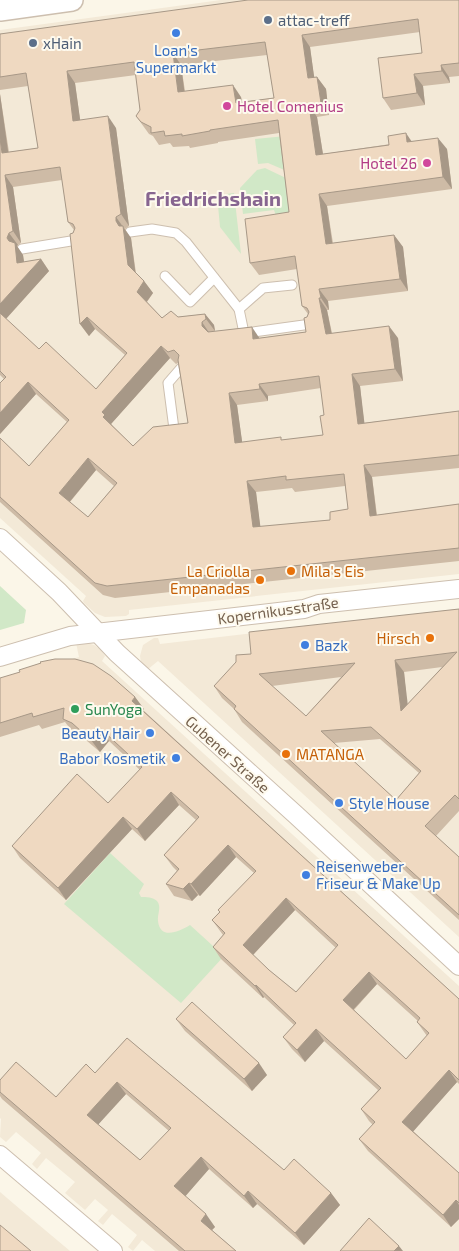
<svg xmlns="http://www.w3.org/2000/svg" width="459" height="1251" font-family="'Exo 2',sans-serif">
<rect width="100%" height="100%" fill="#fbf6e8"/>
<g fill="#f3e9d7">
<polygon points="221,0 459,0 459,574 129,610 129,614 126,616 105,617 95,613 84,603 83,601 86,596 0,518 0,30"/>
<polygon points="459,609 459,937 158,661 147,670 141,662 140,656 143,645 154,638 158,638 160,644"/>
<polygon points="84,642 94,645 101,650 105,656 102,661 459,986 459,1251 155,1251 142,1240 133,1251 128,1247 137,1235 112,1214 103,1225 98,1221 108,1210 95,1199 85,1210 65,1193 75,1182 46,1158 37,1169 32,1164 41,1153 16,1132 6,1142 0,1137 1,1119 0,1118 0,681 79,657 76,643"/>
<polygon points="0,1192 14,1204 70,1251 0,1251"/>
</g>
<g fill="#d1e8c7">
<polygon points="286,136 289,172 268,163 258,164 255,139"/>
<polygon points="265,168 288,179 293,214 276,216 274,210 243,214 240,188 257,170"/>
<polygon points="234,193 241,254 220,227 217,195"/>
<polygon points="0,586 26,610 24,623 0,630"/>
<path d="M110,853L144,884L139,893L141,897C146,897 153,897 157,901C162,907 157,914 158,921C160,940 179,932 190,925L224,956L181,1003L64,904Z"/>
</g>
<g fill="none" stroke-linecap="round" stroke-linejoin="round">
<defs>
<g id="service">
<polyline points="130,232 152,229 176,233 186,242 239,309 263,288 292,285"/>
<polyline points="22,249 77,240"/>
<polyline points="165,276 190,302 214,278"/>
<polyline points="239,309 244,333"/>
<polyline points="246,333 311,324"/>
<polyline points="174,429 168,383 181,368"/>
</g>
<g id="minor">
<polyline points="0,538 59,592 117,653 296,815 459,966"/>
<polyline points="0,657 70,636 304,609 319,604 459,589"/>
<polyline points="0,1155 113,1251"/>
</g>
<polyline id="tertiary" points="0,10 72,0"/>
</defs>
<use href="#service" stroke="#cdbfaf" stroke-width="11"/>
<use href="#minor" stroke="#cdbfaf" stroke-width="20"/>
<use href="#tertiary" stroke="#cdbfaf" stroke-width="24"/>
<use href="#service" stroke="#fff" stroke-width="9"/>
<use href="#minor" stroke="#fff" stroke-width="18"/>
<use href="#tertiary" stroke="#fff" stroke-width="21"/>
</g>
<g fill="#cebba6" fill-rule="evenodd">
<path d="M459,0V76L449,77L450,83L423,86L425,105L391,110L383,98L422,53L420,32L310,47L314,78L317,77L326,89L329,115L317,117L323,154L411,141L447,149L452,189L327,206L333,243L394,235L403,247L408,291L328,301L329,310H327L332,333L398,338L403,381L360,386L364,423L459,411V468L372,477L377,515L459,504V561L115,598L103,595L0,502V438L29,466L67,422L36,394L0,434V383L4,379L0,375V94L9,152L38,148L28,86L0,90V34ZM267,55L274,98L242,102L241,97L185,91L181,65ZM136,75L140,110L136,116L149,134L153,136L159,145L170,143L173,147L189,146L190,148L218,143V142L279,133L289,212L250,263L259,275L297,269L302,306L308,314L307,317L306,332L260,338L214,332L215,331L214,325L205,314L178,317L162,318L147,302L153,293L144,281L136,273L131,238L125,229L129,226L116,128L80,120L75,83ZM62,180L68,222L74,230L73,233L80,324L89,336L95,329L125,355L96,389L39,349L6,319L49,271L41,259L24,262L23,255L17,246L18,245L21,243L13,187ZM170,358L176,364L178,363L188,423L133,446L111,424ZM321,388L324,415L323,435L283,440L242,442L237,405L268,401V396ZM96,470L114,486L88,517L70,502ZM345,486L348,509L330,520L260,527L256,492L292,488L295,492Z"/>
<path d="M459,609V811L436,836L459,857V920L242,722L234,709L222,698L214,686L251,654ZM442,667L407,705L404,672ZM341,677L306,716L272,686ZM380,739L419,773L396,800L334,743Z"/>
<path d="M0,678L135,697L144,709L143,710L459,999V1084L457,1082L413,1131L459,1173V1219L451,1227L368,1151L359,1139L373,1125L369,1121L361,1109L378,1090L324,1041L305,1062L292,1049L283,1037L294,1025L264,997L263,998L221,959L213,947L223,935L212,920L254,873L236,857L200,896L198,895L192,901L174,896L166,884L177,871L173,867L164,855L196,820L179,805L145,841L132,829L66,900L20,858L12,846L108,803L140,770L109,741L100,752L80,735L72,731L65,722L42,729L39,725L0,737ZM295,910L336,948L296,992L269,970L253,955ZM377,984L418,1021L417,1022L427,1036L406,1059L354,1010Z"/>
<polygon points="176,1019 267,1075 252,1091 185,1031"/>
<path d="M127,1038L284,1170L331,1193L340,1205L304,1245L257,1204L253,1208L209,1169L185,1196L215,1227L212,1230L236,1251H179L2,1099L0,1096V1080L56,1097L95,1073ZM126,1094L169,1131L140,1160L98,1124Z"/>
</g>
<g fill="#a79887">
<polygon points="302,35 310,47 316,90 308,78"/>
<polygon points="173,53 181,65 186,104 178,92"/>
<polygon points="441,65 449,77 450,83 442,71"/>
<polygon points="67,71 75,83 82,133 73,121"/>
<polygon points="414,74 423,86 425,105 417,93"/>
<polygon points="317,77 326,89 329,115 321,103"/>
<polygon points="233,85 241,97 244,115 236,103"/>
<polygon points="0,94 10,165 2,153 0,138"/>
<polygon points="309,105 317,117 325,167 316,155"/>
<polygon points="108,116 116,128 129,226 121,214"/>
<polygon points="406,133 414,145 407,142"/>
<polygon points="438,138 447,149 452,189 443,177"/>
<polygon points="5,175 13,187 21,243 13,231"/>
<polygon points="319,194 327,206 334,256 326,244"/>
<polygon points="116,217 131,238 136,277 128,265 116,221"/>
<polygon points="9,233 18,245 17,246 23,255 26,275 17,263 7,238"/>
<polygon points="394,235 403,247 408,291 400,279"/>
<polygon points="41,259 49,271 4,321 0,315 0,304"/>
<polygon points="144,281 153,293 145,304 137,292"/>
<polygon points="319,289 328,301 329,310 321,298"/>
<polygon points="319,298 327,310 334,346 326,334"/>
<polygon points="205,314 214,325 215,331 206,319"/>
<polygon points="87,317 95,329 89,336 80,324"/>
<polygon points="202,322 210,334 202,326"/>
<polygon points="389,326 398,338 403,381 395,369"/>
<polygon points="252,327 260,339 253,339"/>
<polygon points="161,346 170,358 111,424 113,427 103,417 102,412"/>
<polygon points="352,374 360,386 366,436 358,424"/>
<polygon points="28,382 36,394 0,434 0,413"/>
<polygon points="259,384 268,396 268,401 260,389"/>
<polygon points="229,393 237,405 244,455 235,443"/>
<polygon points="88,458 96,470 67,505 59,493"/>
<polygon points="364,465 372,477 378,528 370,516"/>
<polygon points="247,481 256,492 262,539 253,527"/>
<polygon points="395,660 404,672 410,724 401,711"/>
<polygon points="135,697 144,709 141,713 132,701"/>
<polygon points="101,729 109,741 100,752 91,740"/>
<polygon points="171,792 179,805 145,841 137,829"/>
<polygon points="123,817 132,829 66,900 58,888"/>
<polygon points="228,845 236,857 200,896 191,884"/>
<polygon points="189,883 198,895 192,901 183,889"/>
<polygon points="286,898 295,910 251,957 243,945"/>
<polygon points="369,972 377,984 351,1012 343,1000"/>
<polygon points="256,985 264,997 263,998 255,986"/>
<polygon points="316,1029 324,1041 305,1062 297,1050"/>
<polygon points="259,1063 267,1075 252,1091 244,1079"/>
<polygon points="449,1070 457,1082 411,1134 402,1122"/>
<polygon points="117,1082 126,1094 96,1127 87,1115"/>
<polygon points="201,1157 209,1169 183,1199 174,1186"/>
<polygon points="248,1191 257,1204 253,1208 244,1196"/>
<polygon points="331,1193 340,1205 304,1245 295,1233"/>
<polygon points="456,1200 459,1205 459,1219 451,1227 443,1215"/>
<polygon points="206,1214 215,1227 209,1233 201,1221"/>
<polygon points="399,1246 403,1251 394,1251"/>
</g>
<g fill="#efd9c1" stroke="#a79887" fill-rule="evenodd">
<path d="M248,0H459V63L441,65L442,71L414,74L417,93L383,98L378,58L422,53L418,19L302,35L308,78L317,77L321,103L309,105L316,155L389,145L388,136L406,133L407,142L438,138L443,177L319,194L326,244L394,235L400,279L319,289L321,298H319L326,334L389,326L395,369L352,374L358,424L459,411V455L364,465L370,516L459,504V548L107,586L95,583L0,497V438L29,466L69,420L28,382L0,413V383L6,377L0,371V313L39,349L46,342L96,389L127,353L87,317L80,324L70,234L73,233L75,228L73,224L68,222L60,167L5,175L13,231L9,233L7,238L9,241L15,243L17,263L41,259L0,304V138L2,153L38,148L26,73L0,77V34ZM265,42L274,98L236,103L233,85L178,92L173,53ZM134,62L140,110L136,116L141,122L151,127V133L164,131L165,136L182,134V136L210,131V130L278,120L289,212L245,219L250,263L295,256L302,306L307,308L309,312L307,317L304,318L306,332L253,339L252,327L208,332L202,326V322L206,319L205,314L178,317L171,311L162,318L137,292L144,281L128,265L123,226H119L116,221V217L121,214L108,116L73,121L67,71ZM161,346L168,352L174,350L179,355L178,360L188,423L153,427L133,446L103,417L105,415L102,412ZM319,376L324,415L320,416L323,435L281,440V437L235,443L229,393L260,389L259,384ZM88,458L117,483L88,517L59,493ZM344,474L348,509L330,512V520L253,527L247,481L286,476V480Z"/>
<path d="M459,609V799L455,795L425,826L459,857V915L234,709L236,706L214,686L236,662V655L251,654L249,632ZM457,652L401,711L395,660ZM355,663L306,716L259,674L310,668ZM371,727L421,771L396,800L321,731Z"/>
<path d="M55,659H75L93,664L111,676L135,697L132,701L459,999V1080L449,1070L402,1122L459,1173V1203L456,1200L443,1215L359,1139L375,1122L361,1109L381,1088L316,1029L297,1050L283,1037L296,1023L256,985L255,986L213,947L225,933L212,920L220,912L218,910L256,871L228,845L191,884L189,883L183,889L166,884L179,869L164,855L199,817L171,792L137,829L123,817L58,888L12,846L77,774L108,803L142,767L101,729L91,740L72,723L63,719L64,708L33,717L32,713L0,723V678L20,672L19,670L41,663L40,662ZM286,898L338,945L296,992L269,970L243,945ZM369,972L420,1018L417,1022L429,1033L406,1059L343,1000Z"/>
<polygon points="192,1002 259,1063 244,1079 176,1019"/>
<path d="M127,1038L284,1170L294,1159L331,1193L295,1233L248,1191L244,1196L201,1157L174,1186L206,1214L201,1221L236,1251H185L0,1092V1080L16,1062L56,1097L86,1064L95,1073ZM117,1082L171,1128L140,1160L87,1115Z"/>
<polygon points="369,1218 399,1246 394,1251 340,1251"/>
<polygon points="0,1225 31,1251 0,1251"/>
</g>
<g fill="#5c6f8a" stroke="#fefaee" stroke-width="2">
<circle cx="268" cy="20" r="5"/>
<circle cx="33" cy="43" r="5"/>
</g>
<g fill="#3f7fe0" stroke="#fefaee" stroke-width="2">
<circle cx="176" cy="33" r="5"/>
<circle cx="305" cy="645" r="5"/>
<circle cx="150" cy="733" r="5"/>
<circle cx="176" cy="758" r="5"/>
<circle cx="339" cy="803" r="5"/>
<circle cx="306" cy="875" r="5"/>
</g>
<g fill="#d1479c" stroke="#fefaee" stroke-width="2">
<circle cx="227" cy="106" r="5"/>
<circle cx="427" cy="163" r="5"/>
</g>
<g fill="#e8710a" stroke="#fefaee" stroke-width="2">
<circle cx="291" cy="571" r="5"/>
<circle cx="260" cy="580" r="5"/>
<circle cx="430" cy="638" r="5"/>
<circle cx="286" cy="754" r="5"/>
</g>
<circle fill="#2e9e5b" stroke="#fefaee" stroke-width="2" cx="75" cy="709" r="5"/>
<g text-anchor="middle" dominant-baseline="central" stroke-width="4" stroke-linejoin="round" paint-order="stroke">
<g font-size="15" fill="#4e5e75" stroke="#fefaee" text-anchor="start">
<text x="278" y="20">attac-treff</text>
<text x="43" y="43">xHain</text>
</g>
<g font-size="15" fill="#366cbe" stroke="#fefaee" text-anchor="start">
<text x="176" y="50" text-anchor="middle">Loan's<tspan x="176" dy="17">Supermarkt</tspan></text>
<text x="315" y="645">Bazk</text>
<text x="140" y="733" text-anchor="end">Beauty Hair</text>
<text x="166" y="758" text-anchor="end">Babor Kosmetik</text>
<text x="349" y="803">Style House</text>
<text x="316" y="866">Reisenweber<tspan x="316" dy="17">Friseur &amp; Make Up</tspan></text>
</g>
<g font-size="15" fill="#b23c85" stroke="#fefaee" text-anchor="start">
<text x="237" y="106">Hotel Comenius</text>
<text x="417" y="163" text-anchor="end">Hotel 26</text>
</g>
<g font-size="15" fill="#c56008" stroke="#fefaee" text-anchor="end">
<text x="250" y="571">La Criolla<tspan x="250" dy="17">Empanadas</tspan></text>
<text x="301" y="571" text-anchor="start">Mila's Eis</text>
<text x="420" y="638">Hirsch</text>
<text x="296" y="754" text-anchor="start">MATANGA</text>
</g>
<g font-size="15" fill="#74604d" stroke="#fefaee">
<text transform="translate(278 610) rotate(-8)">Kopernikusstraße</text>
<text transform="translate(228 754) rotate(42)">Gubener Straße</text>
</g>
<g font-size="15" fill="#27864d" stroke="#fefaee" text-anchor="start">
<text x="85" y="709">SunYoga</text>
</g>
<g font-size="20" font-weight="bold" fill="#876590" stroke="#fefaee">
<text x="213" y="198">Friedrichshain</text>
</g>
</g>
</svg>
